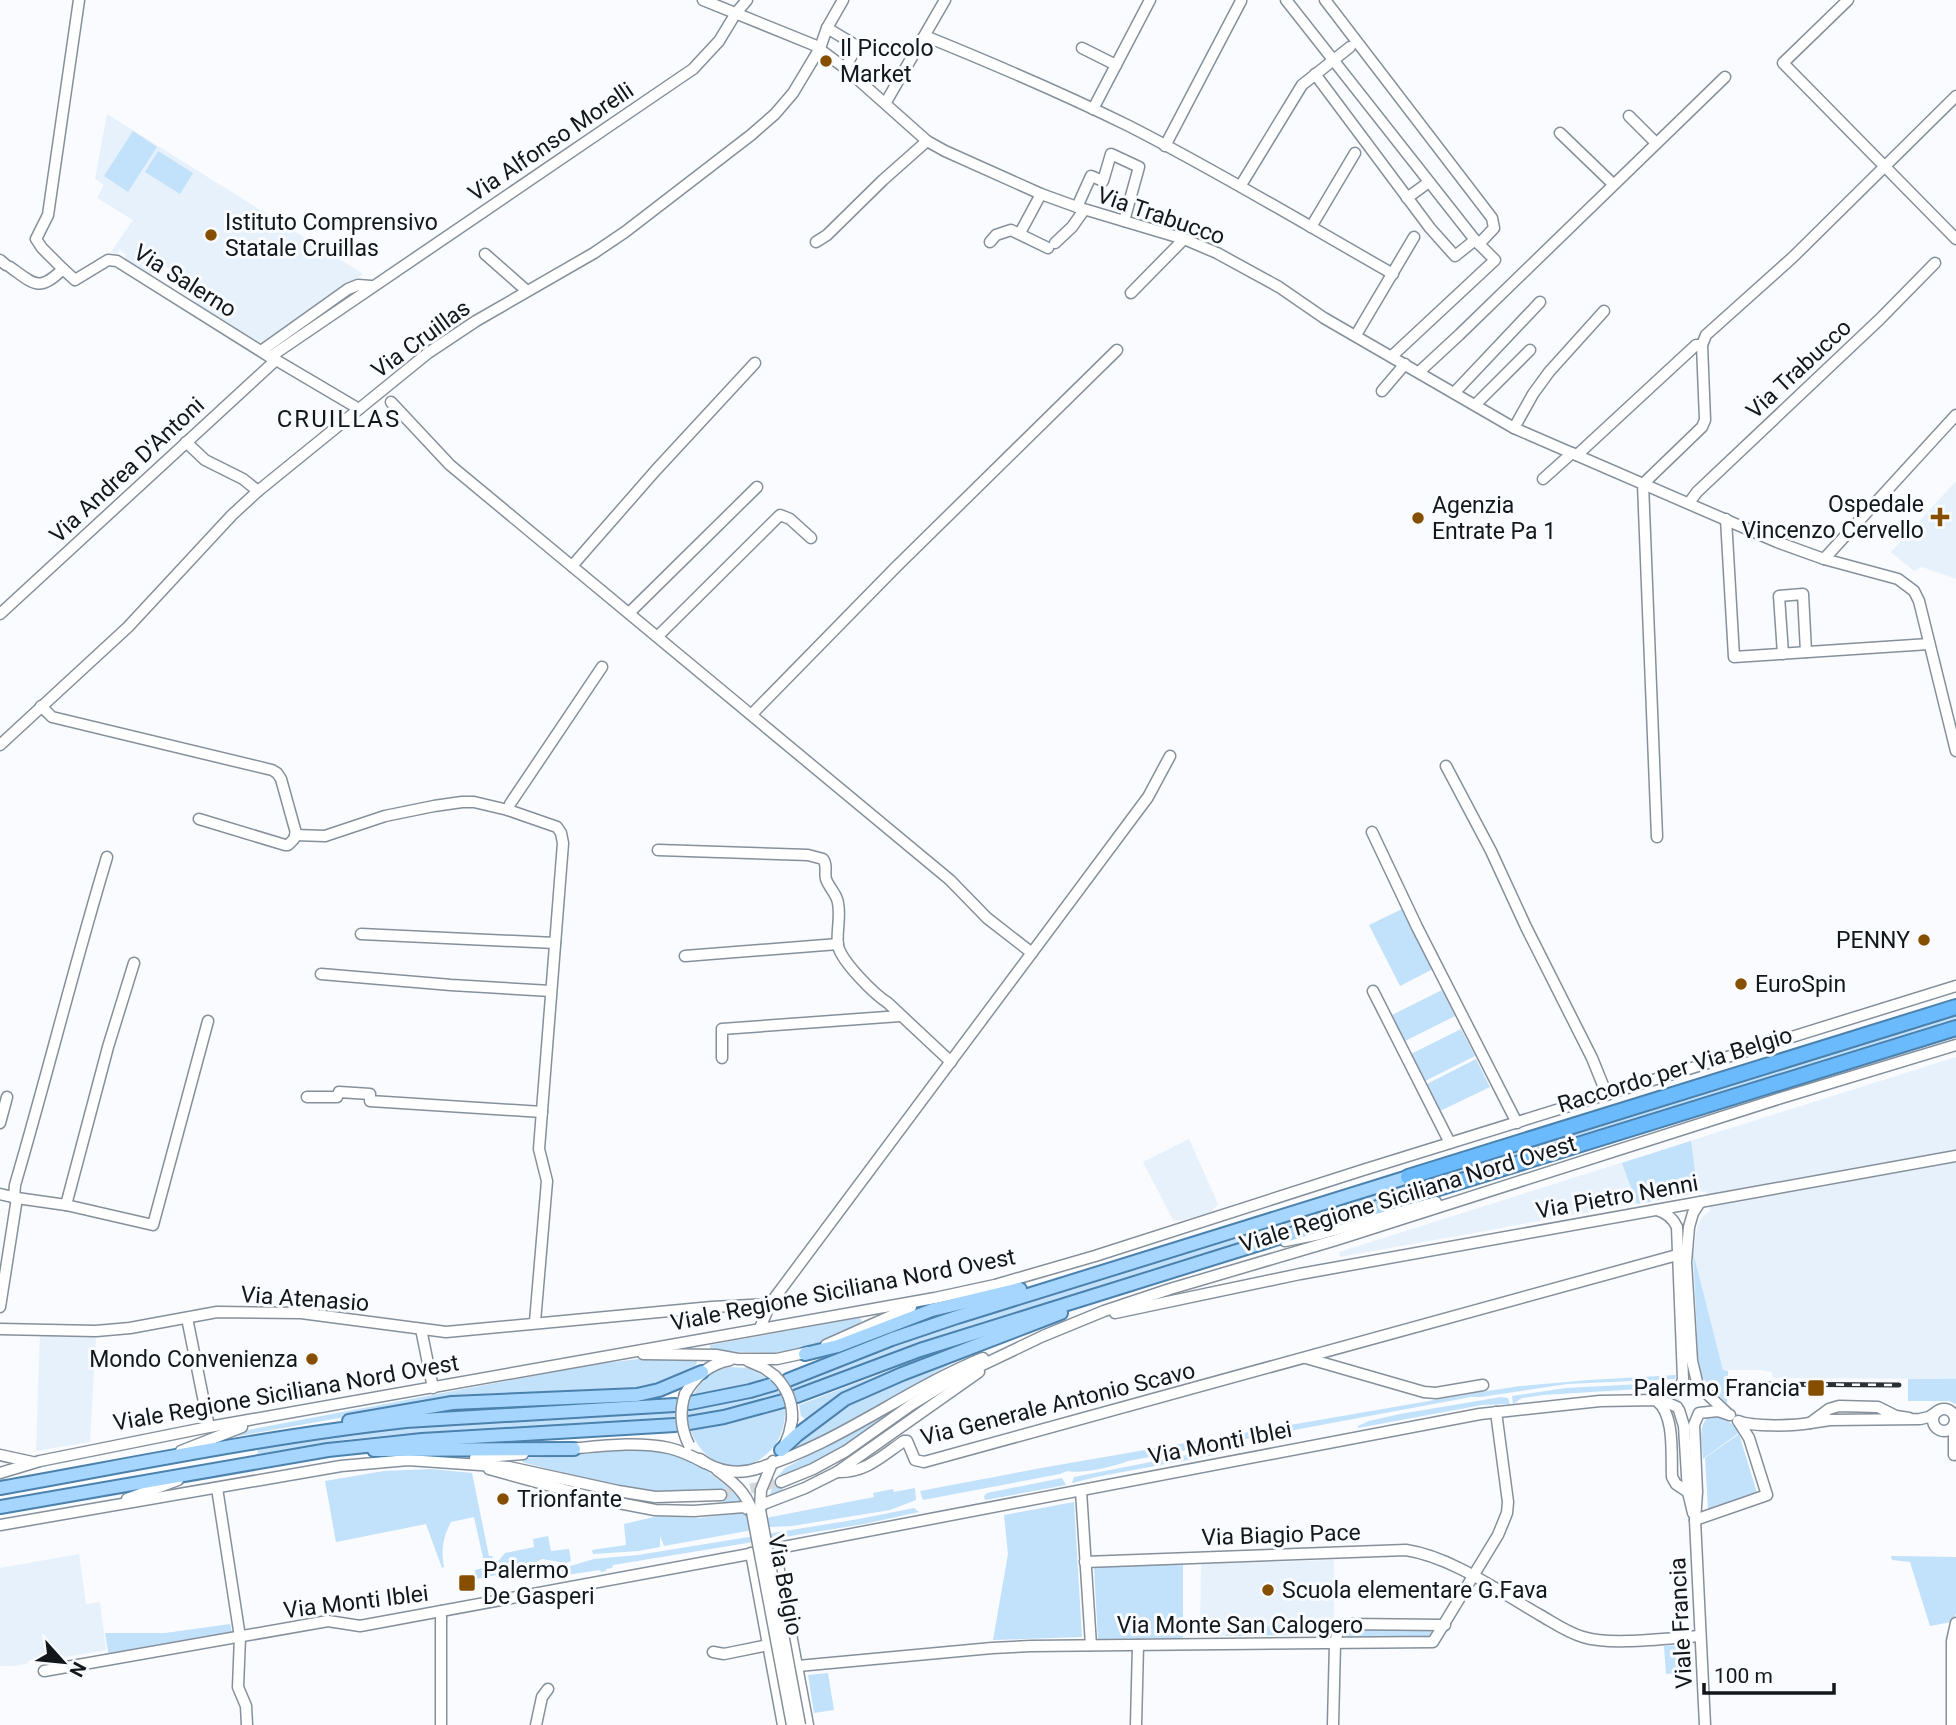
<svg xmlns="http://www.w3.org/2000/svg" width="1956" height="1725" font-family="Roboto,sans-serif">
<rect width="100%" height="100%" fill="#f9fbfe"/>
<g fill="#e6f1fb">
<polygon points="107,114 363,274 352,282 347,282 344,287 263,342 256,342 194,304 203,288 161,263 151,276 125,260 126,254 120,250 116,254 111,252 133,220 97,198 104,185 95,179"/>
<polygon points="1956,481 1956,579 1922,567 1914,571 1891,552"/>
<polygon points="1956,1057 1956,1379 1773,1378 1772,1372 1760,1370 1723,1370 1693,1252 1698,1224 1703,1216 1710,1211 1706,1191 1340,1257 1339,1252"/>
<polygon points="1189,1139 1218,1204 1211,1212 1185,1220 1173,1220 1143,1162"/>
<polygon points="40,1334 96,1335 90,1442 36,1451"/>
<polygon points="79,1554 86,1604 100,1602 106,1650 13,1666 0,1666 0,1568"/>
<polygon points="1334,1560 1334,1616 1325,1635 1200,1636 1201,1564"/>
</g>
<g fill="#c2e1fb">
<polygon points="133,131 157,147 128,192 104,176"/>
<polygon points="158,151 193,173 180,194 145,172"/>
<polygon points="1402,909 1433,969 1400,986 1369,925"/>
<polygon points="1442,990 1455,1016 1405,1041 1392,1015"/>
<path d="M1956,1012V1022L1313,1219L978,1324L909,1347L795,1391L730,1409L669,1419L391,1435L350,1439L258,1454L257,1449C394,1423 531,1421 670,1411C711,1406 752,1398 792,1384C845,1366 896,1344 949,1325Z"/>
<polygon points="1461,1029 1475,1056 1425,1081 1411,1054"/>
<polygon points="1476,1059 1490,1087 1440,1111 1427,1084"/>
<polygon points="1691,1141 1698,1193 1637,1204 1622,1163"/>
<polygon points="1693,1252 1723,1370 1728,1371 1727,1404 1699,1374"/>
<polygon points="859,1318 862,1320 860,1324 813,1347 781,1353 711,1351 710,1345"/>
<polygon points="953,1348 834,1400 809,1418 805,1419 801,1416 799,1405 924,1357"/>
<polygon points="647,1358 696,1359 697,1363 692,1371 650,1388 446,1399 228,1438 232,1433 596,1364"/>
<polygon points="953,1360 954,1362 857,1419 793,1451 795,1445 799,1440 850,1401"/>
<path d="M729,1367L749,1368L769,1379L693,1396C701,1379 711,1371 729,1367Z"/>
<path d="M1676,1375L1675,1379L1567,1384L1481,1397H1471L1128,1461C1113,1467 1082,1474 1067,1471L1060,1474L923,1500L920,1491L1047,1467L1475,1393L1520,1386L1589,1380Z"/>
<polygon points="1908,1379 1956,1379 1956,1404 1949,1401 1908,1401"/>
<polygon points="1640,1384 1640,1389 1543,1395 1522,1398 1513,1404 1512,1396 1566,1388"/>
<polygon points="1501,1397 1508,1398 1510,1404 1482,1405 1358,1428 1358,1426 1369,1421 1400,1414"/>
<path d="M785,1409C787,1469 713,1490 691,1431L724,1425Z"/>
<path d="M887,1413V1415C850,1443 822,1460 779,1479L783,1490L769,1496L778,1476L785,1468Z"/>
<path d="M1710,1415L1723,1416L1740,1432L1703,1459C1702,1444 1697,1425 1710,1415Z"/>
<polygon points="1739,1434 1757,1493 1708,1510 1705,1458"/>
<path d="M644,1449C684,1453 714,1472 742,1501L723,1504L721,1490C699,1492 677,1493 655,1491C611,1487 568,1473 525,1463L519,1459Z"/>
<polygon points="1207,1451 1214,1455 1096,1477 1072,1483 1074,1477"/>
<path d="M431,1469L472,1473L489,1556H493L491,1560L484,1562L474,1517L451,1522C443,1537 441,1550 444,1567L442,1568L426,1524L336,1542L325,1481L384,1471Z"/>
<polygon points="1062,1478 1066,1485 985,1500 984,1496 987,1493"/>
<polygon points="915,1488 916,1500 890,1510 792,1526 770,1527 664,1546 660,1536 660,1547 638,1551 593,1554 592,1550 626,1545 624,1524 658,1516 699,1518 742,1513 747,1514 750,1521 874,1497 873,1493 893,1489 894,1492"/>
<polygon points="1074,1502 1082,1637 993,1640 1008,1554 1004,1515"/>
<polygon points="914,1508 919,1512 864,1524 613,1565 612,1568 606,1569 606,1571 601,1572 600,1570 553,1577 552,1572 556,1567 567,1567 594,1559 638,1555 859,1519"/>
<polygon points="548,1536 551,1551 569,1549 571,1561 566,1563 542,1559 523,1570 476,1579 475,1570 495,1565 505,1553 534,1547 533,1539"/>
<polygon points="1891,1556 1956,1557 1956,1614 1951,1622 1930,1626 1910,1562 1892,1560"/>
<polygon points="1183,1564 1183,1638 1098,1639 1094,1567"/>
<polygon points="230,1624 232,1633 227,1635 109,1657 105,1633 165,1633"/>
<polygon points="1283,1625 1291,1626 1296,1628 1296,1635 1226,1636 1228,1630"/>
<polygon points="1345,1628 1435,1628 1429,1638 1345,1640"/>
<polygon points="1684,1645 1686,1672 1666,1674 1664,1646"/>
<polygon points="828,1673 834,1710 814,1713 808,1675"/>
</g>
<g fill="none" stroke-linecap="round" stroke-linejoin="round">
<polyline stroke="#d6d9dc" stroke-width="10" stroke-dasharray="10 5" stroke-linecap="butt" points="721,1495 781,1482"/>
<defs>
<g id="minor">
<polyline points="703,0 814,45 845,68 927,141 945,151 1041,194 1077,207 1184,239 1217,253 1279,287 1324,318 1514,428 1777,542 1824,559 1898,579 1914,591 1919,601 1956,751"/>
<polyline points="1286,0 1475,240 1495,260 1392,356"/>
<polyline points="1325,0 1492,218 1494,228 1479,244"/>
<polyline points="1848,0 1783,63 1956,239"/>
<polyline points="827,28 857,46 845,68"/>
<path d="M925,36C994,64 1062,93 1129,126C1219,172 1305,224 1393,274"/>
<polyline points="1082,48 1116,65"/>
<polyline points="1315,74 1430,228 1455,256 1475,240"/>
<polyline points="886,102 945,0"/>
<polyline points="1093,109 1150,0"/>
<polyline points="1629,116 1656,143"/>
<polyline points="1560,133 1613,184"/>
<polyline points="1165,146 1241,1"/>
<polyline points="1241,185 1302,85 1350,47"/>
<polyline points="1407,198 1429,182"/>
<polyline points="1077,207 1091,176 1103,181 1111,154 1139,167 1124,221"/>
<polyline points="1311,227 1355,153"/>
<polyline points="1020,233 1041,194"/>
<polyline points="816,242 827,235 883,180 927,141"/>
<polyline points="990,242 996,235 1011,230 1048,248"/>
<polyline points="1055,243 1072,227 1084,210"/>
<polyline points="485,254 527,291"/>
<polyline points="0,260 6,265"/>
<path d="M10,267C35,285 39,292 63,269L75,280L108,260L117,261L270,357"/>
<polyline points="63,269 42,248 36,239 48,215 79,0"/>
<polyline points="1131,293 1184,239"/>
<polyline points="1356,335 1414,237"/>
<polyline points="261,351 348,289 358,285 371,286"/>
<polyline points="270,357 693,69 719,41 736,13 747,0"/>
<polyline points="276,360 359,409"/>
<polyline points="1419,372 1459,335 1725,77"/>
<polyline points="1382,391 1405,364"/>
<polyline points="1454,393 1540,302"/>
<polyline points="391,402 450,465 950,880 987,918 1032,953"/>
<polyline points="1475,405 1530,350"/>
<polyline points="1514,428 1533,394 1549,372 1604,311"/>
<polyline points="186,442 205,460 243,479 258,491"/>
<polyline points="1577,455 1696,345 1702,345"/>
<polyline points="1543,479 1572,453"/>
<polyline points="1689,503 1697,492 1880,319 1935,263"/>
<polyline points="1726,519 1734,657 1929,644"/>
<polyline points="1824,559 1956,415"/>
<polyline points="572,566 656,470 755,363"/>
<polyline points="629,613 757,487"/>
<polyline points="0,614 276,360 270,357"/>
<polyline points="658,636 780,515 790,519 811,538"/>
<polyline points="1783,654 1779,596 1803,594 1806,652"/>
<polyline points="41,706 52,717 272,770 277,773 281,779 296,833 294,839 288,845 285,845 199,819"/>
<polyline points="752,714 896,567 1117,350"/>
<polyline points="0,745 128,627 232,515 258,491 428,353 476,321 594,253 625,232 751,135 775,114 793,93 820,48 827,28 843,0"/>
<polyline points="1446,766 1491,851 1526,927 1592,1058 1607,1095"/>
<polyline points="508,810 510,804 602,667"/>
<polyline points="1372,832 1417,927 1517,1123"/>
<polyline points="295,835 325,836 385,816 434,806 462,802 474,802 508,810 557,827 561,833 563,843 539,1149 547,1181 535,1322"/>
<polyline points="1657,837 1643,484 1702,427 1705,420 1702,345 1706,335 1792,258 1956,96"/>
<path d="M658,850L808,855L823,859C828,866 824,871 826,879C829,888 837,894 838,903C841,917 836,933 838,946C842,962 874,994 888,1003L951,1062"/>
<polyline points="361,934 555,943"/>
<polyline points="685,956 838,944"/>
<polyline points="321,974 451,985 551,991"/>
<polyline points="1373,991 1450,1143"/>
<polyline points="722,1058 722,1029 900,1016"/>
<polyline points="307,1097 337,1097 339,1092 370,1094 370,1101 542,1112"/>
<polyline points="0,1123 7,1097"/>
<polyline points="0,1194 17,1198 0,1307"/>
<path d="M14,1198L15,1185C47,1076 74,966 107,857"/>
<polyline points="17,1198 66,1205 153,1225 208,1021"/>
<polyline points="66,1205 108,1047 134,963"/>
<path d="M1657,1210C1667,1213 1673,1218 1677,1227L1683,1379L1680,1388"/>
<polyline points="1285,1241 1320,1234 1436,1202"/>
<polyline points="1115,1313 1300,1274 1956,1156"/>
<polyline points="187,1318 209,1427"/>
<polyline points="760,1328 770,1304 1148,797 1170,756"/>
<polyline points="0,1329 96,1331 130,1328 217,1312 301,1313 446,1332 712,1307 770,1304"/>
<polyline points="421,1329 433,1388"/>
<polyline points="826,1345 911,1307"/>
<polyline points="643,1354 716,1355 738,1359 777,1359 809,1352"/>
<polyline points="1306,1358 1424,1392 1436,1393 1483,1385"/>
<polyline points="748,1361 764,1368 775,1376"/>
<polyline points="1698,1386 1692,1361 1686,1262 1689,1227 1693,1213 1700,1202"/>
<polyline points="1703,1390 1726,1412"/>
<path d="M685,1394C695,1376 709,1364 730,1360"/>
<path d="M1657,1401C1675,1415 1671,1455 1672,1477L1676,1484L1688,1492"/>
<circle cx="1944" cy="1420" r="11"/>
<polyline points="1679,1410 1684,1426 1688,1492 1693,1513"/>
<polyline points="1909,1418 1896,1416 1878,1407 1839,1406 1829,1409 1810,1423 1830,1420 1920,1419 1929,1417 1938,1411"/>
<path d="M1738,1421C1753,1427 1794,1426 1810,1423"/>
<polyline points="1954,1425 1954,1455"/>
<polyline points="785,1444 789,1434 792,1420"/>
<path d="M569,1449C601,1446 638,1441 669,1448C682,1451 694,1457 705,1463"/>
<polyline points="181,1451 242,1427"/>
<polyline points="0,1455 32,1462"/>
<polyline points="475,1458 523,1454"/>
<path d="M700,1459C717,1472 739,1475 759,1468"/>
<polyline points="489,1469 598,1499 655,1510 694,1511 744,1507 752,1512"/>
<path d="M755,1469C837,1445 904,1390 983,1358"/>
<path d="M717,1470C732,1481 746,1492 752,1511"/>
<path d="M837,1472C866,1473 882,1456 904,1441H907L915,1460L924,1462L1677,1255"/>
<polyline points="0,1473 40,1461 209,1427 935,1298 995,1285 1095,1256 1363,1170 1956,986"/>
<polyline points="781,1482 813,1469 846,1451 911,1405 955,1378 1043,1336 1104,1311 1170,1289 1336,1240 1781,1098 1956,1045"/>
<polyline points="217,1488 240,1637 238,1687 246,1706 247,1725"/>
<polyline points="1081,1491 1091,1645"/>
<polyline points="127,1499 178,1480"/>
<polyline points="760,1510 762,1505 766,1503 805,1488 837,1472 979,1372"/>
<polyline points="760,1510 761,1490 773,1461"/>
<polyline points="1695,1520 1767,1495 1749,1438 1739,1422"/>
<polyline points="0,1525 341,1466 408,1460 509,1467 618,1491 655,1497 721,1495"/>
<polyline points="773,1549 1480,1414 1600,1401 1657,1400 1668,1403 1677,1407"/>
<polyline points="775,1549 808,1725"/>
<polyline points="751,1553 783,1725"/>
<path d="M1085,1562L1406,1550C1452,1557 1500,1592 1540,1615C1554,1623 1568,1633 1583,1637C1611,1646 1669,1638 1700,1636"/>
<polyline points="441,1611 441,1725"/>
<polyline points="713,1652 724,1654 768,1645"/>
<polyline points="798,1666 992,1648 1031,1646 1433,1642 1498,1535 1507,1513 1508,1502 1496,1412"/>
<polyline points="44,1671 328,1621 360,1626 755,1553"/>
<polyline points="536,1725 542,1697 548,1689"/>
<polyline points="1136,1725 1138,1645"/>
<polyline points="1333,1725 1335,1643 1339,1627 1346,1624 1445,1625"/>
<polyline points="1705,1725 1695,1520 1697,1492 1694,1425 1699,1413 1718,1411 1730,1415"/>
<polyline points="1952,1725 1952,1641 1956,1623"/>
</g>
<g id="major">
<polyline points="805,1354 838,1346 932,1310 1020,1289"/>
<polyline points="788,1380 892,1339 957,1317 1408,1177"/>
<polyline points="797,1396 920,1350 1416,1195"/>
<polyline points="690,1403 750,1391 774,1384"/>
<polyline points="349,1421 452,1403 637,1395 659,1390 702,1372"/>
<polyline points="689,1423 724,1417 783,1401"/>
<polyline points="374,1450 574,1449"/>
<polyline points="781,1450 797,1435 845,1399 902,1374 1061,1313"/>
<path d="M0,1488C135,1464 270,1436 406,1421L675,1405"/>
<polyline points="0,1507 328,1450 422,1440 675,1425"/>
</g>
<g id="highway">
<polyline points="1408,1177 1956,1007"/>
<polyline points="1416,1195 1956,1028"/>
</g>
</defs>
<use href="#minor" stroke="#85909b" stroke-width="13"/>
<use href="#major" stroke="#4b81ad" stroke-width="16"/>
<use href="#highway" stroke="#4b81ad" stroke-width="18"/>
<use href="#minor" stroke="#fff" stroke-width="10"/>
<use href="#major" stroke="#a6d6fd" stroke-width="12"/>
<use href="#highway" stroke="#6abafc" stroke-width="14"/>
<defs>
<polyline id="rail" points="1740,1384 1899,1385"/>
</defs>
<use href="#rail" stroke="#2b3034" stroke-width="5"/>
<use href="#rail" stroke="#f9fbfe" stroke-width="2.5" stroke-dasharray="8" stroke-linecap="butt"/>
<defs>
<g id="minor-bridge">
<path d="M775,1376C787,1388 793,1403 792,1420"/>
<path d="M685,1394C679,1412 681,1429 689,1445"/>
<polyline points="760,1510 800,1725"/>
<polyline points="752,1512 792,1725"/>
</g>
</defs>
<use href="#minor-bridge" stroke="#85909b" stroke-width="13" stroke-linecap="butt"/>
<use href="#minor-bridge" stroke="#fff" stroke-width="10"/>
</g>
<g fill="#864f00" stroke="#f9fbfe" stroke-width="2.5">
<circle cx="826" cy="61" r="7"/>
<circle cx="211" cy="235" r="7"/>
<path d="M1936.5 506.5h7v7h7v7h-7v7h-7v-7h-7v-7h7z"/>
<circle cx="1418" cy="518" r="7"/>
<circle cx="1924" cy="940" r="7"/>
<circle cx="1741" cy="984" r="7"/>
<circle cx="312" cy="1359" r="7"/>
<rect x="1807" y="1379" width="18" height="18" rx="3.5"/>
<circle cx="503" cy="1499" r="7"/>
<rect x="458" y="1574" width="18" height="18" rx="3.5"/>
<circle cx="1268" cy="1590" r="7"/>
</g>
<g text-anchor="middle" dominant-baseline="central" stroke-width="6" stroke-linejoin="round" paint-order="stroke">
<g font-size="23" fill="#12171b" stroke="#f9fbfe" text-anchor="start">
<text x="840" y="48">Il Piccolo<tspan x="840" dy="26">Market</tspan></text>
<text x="225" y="222">Istituto Comprensivo<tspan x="225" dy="26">Statale Cruillas</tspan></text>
<text x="1924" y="504" text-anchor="end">Ospedale<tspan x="1924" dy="26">Vincenzo Cervello</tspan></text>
<text x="1432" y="505">Agenzia<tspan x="1432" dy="26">Entrate Pa 1</tspan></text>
<text x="1910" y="940" text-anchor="end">PENNY</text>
<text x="1755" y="984">EuroSpin</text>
<text x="298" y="1359" text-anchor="end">Mondo Convenienza</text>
<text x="1800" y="1388" text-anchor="end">Palermo Francia</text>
<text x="517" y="1499">Trionfante</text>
<text x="483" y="1570">Palermo<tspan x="483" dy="26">De Gasperi</tspan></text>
<text x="1282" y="1590">Scuola elementare G.Fava</text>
</g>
<g font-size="23" fill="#12171b" stroke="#f9fbfe">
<text transform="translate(551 142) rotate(-34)">Via Alfonso Morelli</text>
<text transform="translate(1161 216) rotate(19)">Via Trabucco</text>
<text transform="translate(185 281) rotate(32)">Via Salerno</text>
<text transform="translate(421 339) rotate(-36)">Via Cruillas</text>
<text transform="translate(1799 369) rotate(-43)">Via Trabucco</text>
<text transform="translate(127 470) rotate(-43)">Via Andrea D'Antoni</text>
<text transform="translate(1675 1070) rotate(-17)">Raccordo per Via Belgio</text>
<text transform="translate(1408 1194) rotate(-17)">Viale Regione Siciliana Nord Ovest</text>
<text transform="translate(1617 1197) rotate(-10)">Via Pietro Nenni</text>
<text transform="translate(843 1290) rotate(-11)">Viale Regione Siciliana Nord Ovest</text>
<text transform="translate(305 1299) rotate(4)">Via Atenasio</text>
<text transform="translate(286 1393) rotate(-10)">Viale Regione Siciliana Nord Ovest</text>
<text transform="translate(1058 1404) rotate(-14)">Via Generale Antonio Scavo</text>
<text transform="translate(1220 1443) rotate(-11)">Via Monti Iblei</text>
<text transform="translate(1281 1535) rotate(-2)">Via Biagio Pace</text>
<text transform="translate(785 1585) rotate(79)">Via Belgio</text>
<text transform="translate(356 1602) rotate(-7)">Via Monti Iblei</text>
<text transform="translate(1681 1623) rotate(-93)">Viale Francia</text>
<text x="1240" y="1625">Via Monte San Calogero</text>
</g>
<g font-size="24" letter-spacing="2" fill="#12171b" stroke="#f9fbfe">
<text x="339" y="419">CRUILLAS</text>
</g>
</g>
<g transform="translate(63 1662) rotate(117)" stroke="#f9fbfe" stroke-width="5" paint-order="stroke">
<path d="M0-5L12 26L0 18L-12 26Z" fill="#12171b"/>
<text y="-10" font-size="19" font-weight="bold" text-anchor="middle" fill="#12171b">N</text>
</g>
<path d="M1704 1683v10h130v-10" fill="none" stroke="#12171b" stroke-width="3.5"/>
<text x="1714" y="1683" font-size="21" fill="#12171b" stroke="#f9fbfe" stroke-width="5" paint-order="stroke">100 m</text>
</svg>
